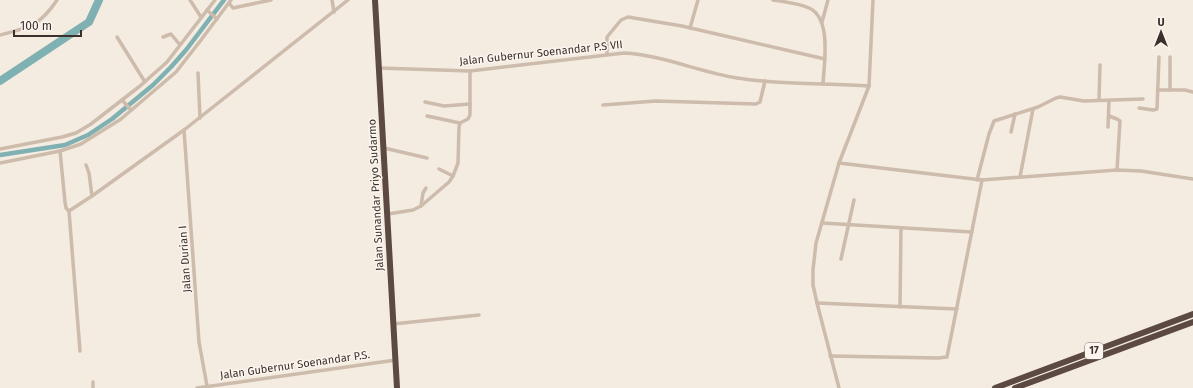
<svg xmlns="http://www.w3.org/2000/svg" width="1193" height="388" font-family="'Fira Sans',sans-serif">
<rect width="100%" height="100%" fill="#f4ebe1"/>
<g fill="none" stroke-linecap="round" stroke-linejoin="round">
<polyline stroke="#7fb0b2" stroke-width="4.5" points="0,155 65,145 88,135 112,119 153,85 171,67 186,50 224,0"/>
<polyline stroke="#7fb0b2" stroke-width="8" points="0,81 89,22 99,0"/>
<g stroke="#cdbbac" stroke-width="3.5">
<polyline points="190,0 201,17"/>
<polyline points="332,0 334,12"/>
<path d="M773,0C784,2 798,3 809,8C832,18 824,64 823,84"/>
<polyline points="229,3 233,8 271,0"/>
<polyline points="207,10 217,19"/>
<polyline points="822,22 828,0"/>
<polyline points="690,28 698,0"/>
<path d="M0,35C28,28 40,26 57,0"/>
<polyline points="117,37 145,82"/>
<polyline points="163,37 171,34 180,45"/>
<polyline points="607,54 607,37 621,20 628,17 682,26 825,59"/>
<path d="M379,68L470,71L624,53C662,55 699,72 737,78C781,85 826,83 869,86"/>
<polyline points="198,73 200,118"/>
<polyline points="1158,90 1185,90 1193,92"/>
<polyline points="1170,90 1170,57"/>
<polyline points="122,100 131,110"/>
<polyline points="1099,100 1100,65"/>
<polyline points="425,102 444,106 470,104"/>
<polyline points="603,105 656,101 756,104 760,102 765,81"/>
<polyline points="1139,108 1153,110 1157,109 1159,57"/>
<polyline points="427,116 460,123"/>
<polyline points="1109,116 1117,119 1120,121 1117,170"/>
<polyline points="1108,127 1109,101"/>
<polyline points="184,130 199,342 207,386"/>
<polyline points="1011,132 1015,114"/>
<polyline points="384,148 427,158"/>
<polyline points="0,149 62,137 76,133 91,124 140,86 167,62 215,0"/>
<polyline points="60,151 65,202 66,208 69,211 80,351"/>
<polyline points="0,163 60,151 81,144 121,119 176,72 201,40 231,0"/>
<polyline points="839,163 982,180 1117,170 1141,171 1193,179"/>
<polyline points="86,165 89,173 92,196"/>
<polyline points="439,169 453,176"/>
<polyline points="1020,177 1033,109"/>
<polyline points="977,180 989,134 994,121 1038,107 1056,98 1060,97 1084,101 1143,99"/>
<polyline points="421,206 423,193 426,188"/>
<polyline points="69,211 92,196 184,130 348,0"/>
<polyline points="388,214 413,210 421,206 449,182 453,176 458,163 459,127 460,123 468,119 470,115 470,71"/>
<polyline points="822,223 972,232"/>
<polyline points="841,259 854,200"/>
<polyline points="817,303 957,309"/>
<polyline points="900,307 901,228"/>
<polyline points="393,324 479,315"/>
<polyline points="830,356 938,358 947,357 982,180"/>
<polyline points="93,382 93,388"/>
<polyline points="197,388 396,360"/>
<polyline points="839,388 817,303 813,285 813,270 816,243 839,163 869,86 873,0"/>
</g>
<g stroke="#5c4a42" stroke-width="6">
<polyline points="375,0 397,388"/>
<polyline points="995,388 1193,314"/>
<polyline points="1015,388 1193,322"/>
</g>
</g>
<g text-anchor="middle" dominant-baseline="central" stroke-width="3" stroke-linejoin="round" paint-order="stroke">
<rect fill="#fbf5ee" stroke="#756b66" stroke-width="1" x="1085" y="343" width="18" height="16" rx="3"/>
<g font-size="10" font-weight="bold" fill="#3b302b">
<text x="1094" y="351">17</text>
</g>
<g font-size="11" fill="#3b302b" stroke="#fbf5ee">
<text transform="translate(541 53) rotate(-6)">Jalan Gubernur Soenandar P.S VII</text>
<text transform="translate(376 195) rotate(-93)">Jalan Sunandar Priyo Sudarmo</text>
<text transform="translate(185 259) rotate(-94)">Jalan Durian I</text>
<text transform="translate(295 365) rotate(-8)">Jalan Gubernur Soenandar P.S.</text>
</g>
</g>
<g transform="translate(1161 32)" stroke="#fbf5ee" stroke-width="3" paint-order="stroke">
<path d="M0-3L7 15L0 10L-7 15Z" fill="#3b302b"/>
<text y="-6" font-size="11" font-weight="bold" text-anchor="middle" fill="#3b302b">U</text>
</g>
<path d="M14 30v6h67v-6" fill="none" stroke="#3b302b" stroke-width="2"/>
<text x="20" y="30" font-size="12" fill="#3b302b" stroke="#fbf5ee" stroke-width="3" paint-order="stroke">100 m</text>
</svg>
